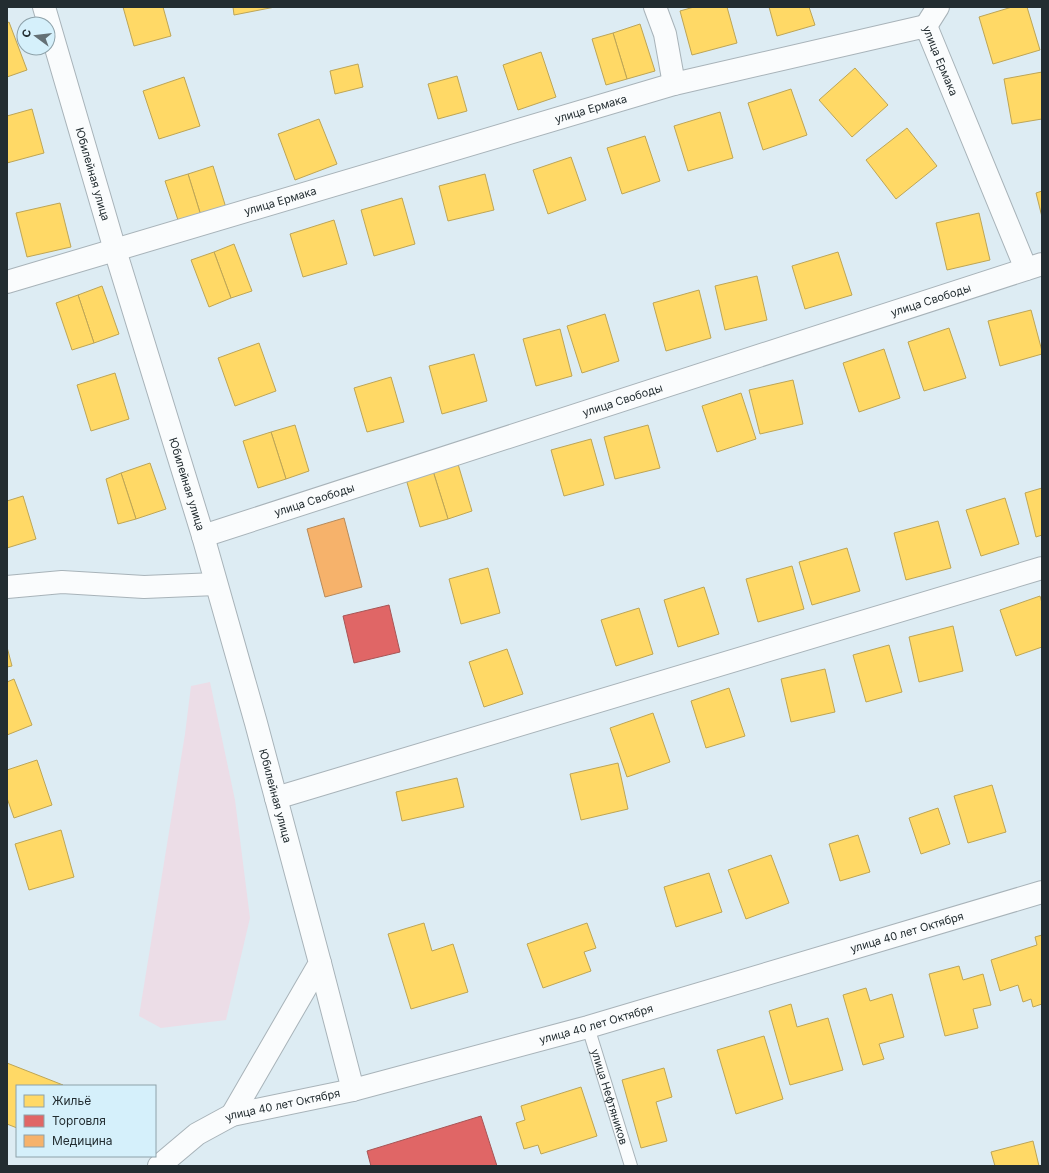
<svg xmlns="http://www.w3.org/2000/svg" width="1049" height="1173" font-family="Inter,sans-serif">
<rect width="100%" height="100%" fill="#ddecf3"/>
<polygon fill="#ecdde7" points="210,682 235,800 250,918 226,1020 161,1028 139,1016 185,734 191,686"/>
<g fill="#ffd966" stroke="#bda556">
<polygon points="123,7 163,7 171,36 134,46"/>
<polygon points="233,7 275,7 234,15"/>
<polygon points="694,7 727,7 737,43 692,55 680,11"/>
<polygon points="769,7 809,7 815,25 777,36"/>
<polygon points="1012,7 1027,7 1040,50 993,64 979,17"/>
<polygon points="9,22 27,70 7,77 7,23"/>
<polygon points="640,24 655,71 627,79 613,33"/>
<polygon points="613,33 627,79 606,85 592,39"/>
<polygon points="541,52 556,97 518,110 503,65"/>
<polygon points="358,64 363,87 335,94 330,71"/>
<polygon points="855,68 888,105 852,137 819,100"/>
<polygon points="1042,72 1042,119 1012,124 1004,79"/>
<polygon points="457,76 467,111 438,119 428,84"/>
<polygon points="184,77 200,126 159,139 143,91"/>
<polygon points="791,89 807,135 763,150 748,103"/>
<polygon points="32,109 44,153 7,163 7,116"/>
<polygon points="720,112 733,158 688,171 674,126"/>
<polygon points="319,119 337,164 295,180 278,134"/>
<polygon points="907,128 937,166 896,199 866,160"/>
<polygon points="645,136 660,181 622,194 607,148"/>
<polygon points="571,157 586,200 548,214 533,170"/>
<polygon points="213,166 227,211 202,219 188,174"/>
<polygon points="188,174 202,219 180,226 165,181"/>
<polygon points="485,174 494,210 448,221 439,186"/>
<polygon points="1042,191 1042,217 1036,193"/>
<polygon points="402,198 415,244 374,256 361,210"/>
<polygon points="60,203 71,247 27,257 16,213"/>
<polygon points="979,213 990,260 947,270 936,223"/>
<polygon points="334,220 347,264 303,277 290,234"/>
<polygon points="234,244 252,291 231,298 214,252"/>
<polygon points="214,252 231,298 209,307 191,260"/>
<polygon points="838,252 852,295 805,309 792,266"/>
<polygon points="757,276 767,320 725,330 715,286"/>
<polygon points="102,286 119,334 94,343 78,295"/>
<polygon points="699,290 711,338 666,351 653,303"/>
<polygon points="78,295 94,343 72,350 56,303"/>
<polygon points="1031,310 1042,351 1042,354 1000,366 988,321"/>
<polygon points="605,314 619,361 582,373 567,326"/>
<polygon points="949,328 966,378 924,391 908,342"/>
<polygon points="560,329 572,376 536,386 523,339"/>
<polygon points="259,343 276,391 235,406 218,358"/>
<polygon points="884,349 900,398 859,412 843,363"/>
<polygon points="474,354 487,401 442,414 429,366"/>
<polygon points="115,373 129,419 91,431 77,385"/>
<polygon points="391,377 404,422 367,432 354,388"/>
<polygon points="793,380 803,424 760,434 749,390"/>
<polygon points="741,393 756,439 717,452 702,406"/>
<polygon points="295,425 309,471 286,479 271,432"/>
<polygon points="648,425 660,468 615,479 604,437"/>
<polygon points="271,432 286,479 258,488 243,441"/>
<polygon points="591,439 604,485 564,496 551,450"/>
<polygon points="150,463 166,509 136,519 121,473"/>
<polygon points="458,464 472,511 448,519 433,471"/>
<polygon points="433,471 448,519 420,527 406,479"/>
<polygon points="121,473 136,519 118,524 106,479"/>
<polygon points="1042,488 1042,535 1036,537 1025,493"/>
<polygon points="23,496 36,539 7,548 7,501"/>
<polygon points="1005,498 1019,544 981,556 966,510"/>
<polygon points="938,521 951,568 906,580 894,533"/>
<polygon points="847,548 860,591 812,605 799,562"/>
<polygon points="792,566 804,609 758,622 746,579"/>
<polygon points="488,568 500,613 461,624 449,579"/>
<polygon points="704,587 719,634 678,647 664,600"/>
<polygon points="1040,596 1042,603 1042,647 1016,656 1000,610"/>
<polygon points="639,608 653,654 616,666 601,620"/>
<polygon points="953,626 963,671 919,682 909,637"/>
<polygon points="889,645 902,692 866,702 853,655"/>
<polygon points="7,647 12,666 7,667"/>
<polygon points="507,649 523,694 484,707 469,662"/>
<polygon points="825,669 835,712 791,722 781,679"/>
<polygon points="14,679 32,725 7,735 7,682"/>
<polygon points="729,688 745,736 706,748 691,701"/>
<polygon points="653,713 670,762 627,777 610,728"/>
<polygon points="37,760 52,805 14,818 7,798 7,770"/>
<polygon points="618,763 628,809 581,820 570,774"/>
<polygon points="457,778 464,807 402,821 396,792"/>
<polygon points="992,785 1006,832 968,843 954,796"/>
<polygon points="938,808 950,844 921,854 909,818"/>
<polygon points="61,830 74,877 29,890 15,844"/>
<polygon points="858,835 870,872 840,881 829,844"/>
<polygon points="771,855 789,903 746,919 728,870"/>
<polygon points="709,873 722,912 676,927 664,887"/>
<polygon points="424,923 432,951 453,944 468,992 411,1009 388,934"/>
<polygon points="587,923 596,948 584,952 591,971 543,988 527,944"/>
<polygon points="1042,935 1042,1004 1033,1007 1031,999 1023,1002 1018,985 1000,991 991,960 1037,945 1035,937"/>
<polygon points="959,966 963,980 983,974 991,1005 973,1009 978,1028 945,1036 929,974"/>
<polygon points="866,988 870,1001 892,994 904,1037 879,1044 884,1059 863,1065 843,995"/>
<polygon points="791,1004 797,1027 828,1018 843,1070 790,1085 769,1011"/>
<polygon points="764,1036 783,1099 736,1114 717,1050"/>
<polygon points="7,1063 63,1085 17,1086 17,1128 7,1124"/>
<polygon points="664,1068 672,1097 656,1102 667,1141 641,1148 622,1080"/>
<polygon points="581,1087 597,1136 541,1154 538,1145 524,1149 516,1123 525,1120 521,1106"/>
<polygon points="1033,1141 1039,1166 995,1166 991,1152"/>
</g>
<g fill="#e06666" stroke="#a75556">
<polygon points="389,605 400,652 354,663 343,616"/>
<polygon points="481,1116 497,1166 371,1166 367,1151"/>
</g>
<polygon fill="#f6b26b" stroke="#b78a5a" points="344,518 362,587 325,597 307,529"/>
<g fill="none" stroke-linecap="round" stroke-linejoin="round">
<defs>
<g id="service">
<path id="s1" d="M588,1027L631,1166"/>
</g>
<g id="minor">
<path id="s2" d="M44,7L115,250L203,536L256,723L320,963L232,1115"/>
<polyline points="655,7 665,34 674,84"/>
<polyline points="926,26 938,7"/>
<path id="s3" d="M7,282L674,84L926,26L1026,269"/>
<path id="s4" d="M203,536L1042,264"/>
<polyline points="7,587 62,582 144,587 216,584"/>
<polyline points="276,798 1042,568"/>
<polyline points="320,963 353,1090"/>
</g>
<g id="secondary">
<path id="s5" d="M159,1166L197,1134L232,1115L353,1090L588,1027L1042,892"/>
</g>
</defs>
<use href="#service" stroke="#a8b3b9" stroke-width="14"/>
<use href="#minor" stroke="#a8b3b9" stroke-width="24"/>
<use href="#secondary" stroke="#a8b3b9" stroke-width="24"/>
<use href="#service" stroke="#fafcfd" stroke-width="12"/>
<use href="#minor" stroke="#fafcfd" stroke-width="22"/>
<use href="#secondary" stroke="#fafcfd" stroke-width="22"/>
</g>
<g text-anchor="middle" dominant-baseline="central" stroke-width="4" stroke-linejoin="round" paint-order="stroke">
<g font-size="11" fill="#232d31" stroke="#d5f0fb">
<text stroke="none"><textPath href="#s3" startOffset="992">улица Ермака</textPath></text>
<text stroke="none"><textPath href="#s3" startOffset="609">улица Ермака</textPath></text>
<text stroke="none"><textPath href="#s2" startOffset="174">Юбилейная улица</textPath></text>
<text stroke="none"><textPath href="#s3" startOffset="285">улица Ермака</textPath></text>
<text stroke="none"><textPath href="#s4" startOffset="765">улица Свободы</textPath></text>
<text stroke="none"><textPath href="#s4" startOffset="441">улица Свободы</textPath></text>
<text stroke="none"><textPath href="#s2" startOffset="498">Юбилейная улица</textPath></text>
<text stroke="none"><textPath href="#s4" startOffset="117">улица Свободы</textPath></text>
<text stroke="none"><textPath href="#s2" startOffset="822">Юбилейная улица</textPath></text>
<text stroke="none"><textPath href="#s5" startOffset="789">улица 40 лет Октября</textPath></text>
<text stroke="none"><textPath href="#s5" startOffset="465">улица 40 лет Октября</textPath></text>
<text stroke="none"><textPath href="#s1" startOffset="73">улица Нефтяников</textPath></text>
<text stroke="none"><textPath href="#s5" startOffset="141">улица 40 лет Октября</textPath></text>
</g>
</g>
<rect width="1049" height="1173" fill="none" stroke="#232d31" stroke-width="16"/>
<rect x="16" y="1085" width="140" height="72" fill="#d5f0fb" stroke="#8ea2aa"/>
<rect x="24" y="1095" width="20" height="12" fill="#ffd966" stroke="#8ea2aa"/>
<text x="52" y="1105" font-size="12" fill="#232d31">Жильё</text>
<rect x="24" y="1115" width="20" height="12" fill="#e06666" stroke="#8ea2aa"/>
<text x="52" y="1125" font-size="12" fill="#232d31">Торговля</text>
<rect x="24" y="1135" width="20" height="12" fill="#f6b26b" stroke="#8ea2aa"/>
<text x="52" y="1145" font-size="12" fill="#232d31">Медицина</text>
<g transform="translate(36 36) rotate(285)"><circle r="19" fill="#d5f0fb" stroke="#8ea2aa"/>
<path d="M0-3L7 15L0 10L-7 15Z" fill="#647075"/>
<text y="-6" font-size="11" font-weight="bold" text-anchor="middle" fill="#232d31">С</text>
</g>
</svg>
